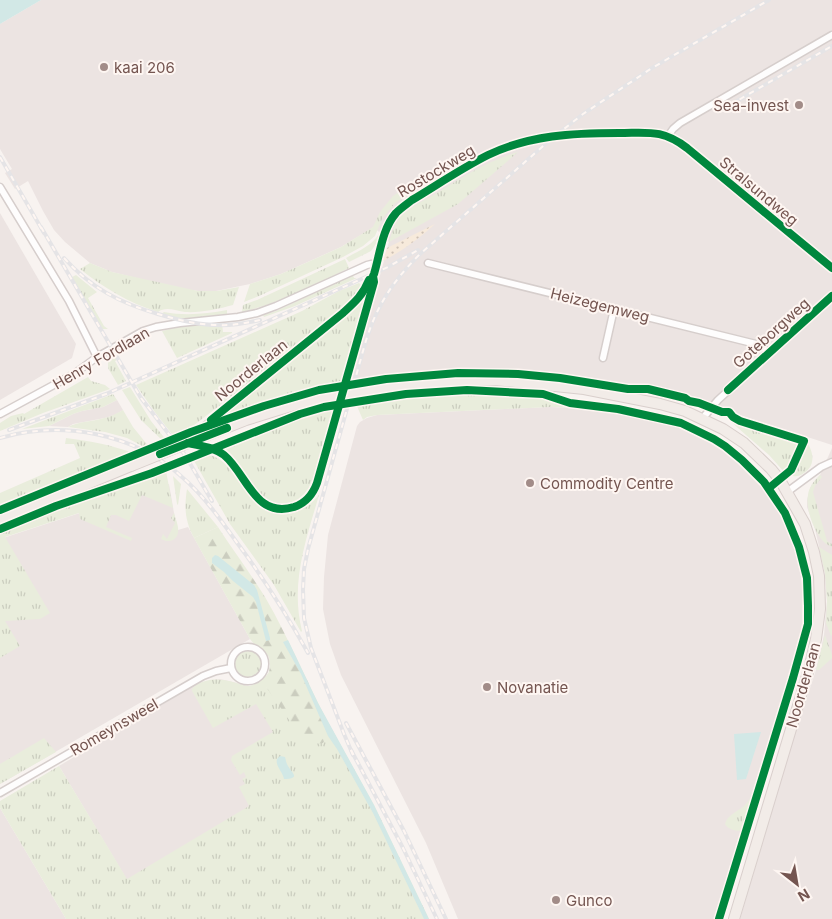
<svg xmlns="http://www.w3.org/2000/svg" width="832" height="919" font-family="Inter,sans-serif">
<defs>
<pattern id="grass-tufts" width="24" height="20" patternUnits="userSpaceOnUse" patternTransform="scale(1.25)"><rect width="24" height="20" fill="#e9eddc"/><path d="M3 7l-1-3M5 7V3M7 7l1-3M15 17l-1-3M17 17v-4M19 17l1-3" fill="none" stroke="#cbcdbf"/></pattern>
<pattern id="forest-firs" width="22" height="20" patternUnits="userSpaceOnUse" patternTransform="scale(1.25)"><rect width="22" height="20" fill="#e9eddc"/><path d="M5 1l3.5 6h-7zM16 11l3.5 6h-7z" fill="#cbcdbf"/></pattern>
<pattern id="sand-dots" width="8" height="8" patternUnits="userSpaceOnUse" patternTransform="scale(1.25)"><rect width="8" height="8" fill="#f7eadb"/><path d="M2 2h.1M6 6h.1" fill="none" stroke="#cdc0b4" stroke-width="1.8" stroke-linecap="round"/></pattern>
</defs>
<rect width="100%" height="100%" fill="#f8f3f0"/>
<g fill="#ece4e2">
<polygon points="41,0 832,0 832,445 703,403 698,405 585,380 512,372 445,372 378,379 351,383 389,242 374,227 341,247 281,274 250,284 216,291 198,291 177,288 112,272 90,263 65,242 54,230 43,211 28,181 15,189 5,173 12,169 0,149 0,24"/>
<polygon points="0,213 76,344 72,358 0,400"/>
<polygon points="117,400 123,410 115,415 105,418 73,424 68,427 49,426 73,414 82,411 103,407"/>
<polygon points="550,407 579,408 616,413 639,417 676,426 708,441 732,456 758,481 779,511 792,539 799,562 803,591 802,624 800,640 715,919 458,919 426,843 341,675 330,644 323,609 324,577 328,535 357,426 360,422 367,418 377,415"/>
<polygon points="832,448 832,919 740,919 794,737 816,670 824,635 827,601 825,573 815,529 807,507 807,500 810,489 812,484 820,475"/>
<polygon points="169,484 174,513 178,530 188,527 250,639 0,784 0,539"/>
<polygon points="220,679 249,686 301,776 127,880 59,766 195,685 204,682"/>
<polygon points="0,808 66,919 0,919"/>
</g>
<g fill="url(#grass-tufts)">
<path d="M518,152L458,204L389,242C392,233 394,224 400,217C408,208 421,202 432,196C460,179 486,161 518,152Z"/>
<polygon points="443,163 444,166 429,178 420,187 395,203 382,219 375,236 363,246 343,257 259,296 244,302 250,284 281,274 319,257 341,247 373,227 380,212 393,196"/>
<path d="M417,191L394,209L387,219L376,244L371,251L349,262L346,258C356,252 369,247 376,238C380,233 382,226 385,220C392,206 404,199 417,191Z"/>
<path d="M345,259L349,268C314,285 280,303 242,312L243,305L257,300Z"/>
<path d="M90,263L112,272L198,291H217L239,287L233,305C218,309 201,313 185,312C176,311 166,306 158,312C129,303 104,288 80,269Z"/>
<polygon points="76,275 97,292 88,298 104,326 108,329 102,329 72,277"/>
<polygon points="353,275 354,278 357,278 295,306 264,317 263,315 276,311"/>
<path d="M359,283L361,285C355,297 344,305 334,314L219,406L181,435L175,438L154,411L136,385L302,311L339,291Z"/>
<path d="M362,299L365,300L342,385C299,393 257,405 215,421L350,311Z"/>
<path d="M227,310V314L179,319L161,314L164,312C185,316 206,314 227,310Z"/>
<polygon points="222,323 223,332 232,332 232,333 177,358 162,331 178,327"/>
<polygon points="115,356 117,360 115,361 126,381 118,385 108,368 108,361"/>
<polygon points="88,377 91,381 105,385 110,389 43,413 0,431 0,423 11,416 23,413 24,414"/>
<polygon points="130,387 151,421 167,441 164,442 141,420 122,390"/>
<path d="M466,393C483,393 501,393 519,394C526,394 534,394 542,395C546,396 551,399 556,401C563,403 570,404 578,406C617,411 656,415 692,430C712,438 730,451 746,466C797,514 815,581 799,649L744,830C738,832 728,830 725,824C727,815 737,812 744,806C748,802 751,797 754,792C764,759 774,727 784,694C791,671 799,648 802,625C812,544 768,468 694,434C655,415 594,407 550,407L377,415L367,417L363,420L356,404L404,396Z"/>
<polygon points="113,394 117,400 103,407 82,411 73,414 49,426 22,429"/>
<path d="M548,394H555V396L642,410L685,420L696,424L716,434L745,455L743,457C700,423 662,415 608,406C588,403 567,402 548,394Z"/>
<polygon points="335,407 315,481 307,495 301,499 294,502 279,504 273,503 260,496 224,446 310,413"/>
<path d="M123,410L133,427L150,448L148,449L127,438L105,432L68,427C79,421 92,422 104,418C111,417 117,413 123,410Z"/>
<polygon points="727,415 739,423 801,442 795,459 786,474 769,455 730,421 726,416"/>
<path d="M66,438C90,441 113,445 135,454L0,509V493L80,458L74,444H65Z"/>
<path d="M804,444H808C814,454 815,466 804,473C799,477 795,477 789,475L797,464Z"/>
<path d="M204,455C236,453 243,511 279,514C296,516 308,507 319,495C306,540 290,583 302,631L301,632L274,585L230,524L193,459Z"/>
<polygon points="166,471 173,508 142,495 129,521 116,515 111,515 106,527 132,538 131,541 80,519 79,513 5,537 50,613 40,619 5,621 20,646 0,658 0,531 39,515 90,496"/>
<path d="M820,475L822,477L815,486L813,492L827,541L832,544V547C830,546 826,544 825,543C815,534 805,509 808,495C809,487 814,481 820,475Z"/>
<polygon points="173,476 181,484 178,505 177,504"/>
<path d="M187,489L218,527L194,538C185,521 184,508 187,489Z"/>
<path d="M174,513C176,521 183,534 173,540C169,542 165,541 161,539L163,534L167,539L175,523L171,518Z"/>
<polygon points="819,547 832,555 832,635 831,636 826,623 827,601 825,573"/>
<polygon points="825,635 832,655 832,658 819,670 816,670"/>
<circle cx="248" cy="665" r="14"/>
<path d="M266,676V687L329,724L374,805L429,919H66L0,808V801L59,766L127,879L249,806L239,787L245,784L242,779L246,777L244,772L240,775L231,760L232,756L273,732L256,704L213,728L192,691V689C201,678 220,678 233,682C238,683 243,686 248,686C255,685 261,680 266,676Z"/>
<polygon points="44,738 56,752 0,784 0,764"/>
<polygon points="733,860 738,866 739,871 724,919 715,919"/>
</g>
<path fill="url(#forest-firs)" d="M218,527C233,550 250,573 265,597C289,638 307,683 329,724L326,737L323,743L313,744L304,741L266,687V676L269,672L270,666L269,657L262,649L254,644L250,639L194,538Z"/>
<path fill="url(#sand-dots)" d="M435,224C419,239 402,251 383,261L387,248Z"/>
<g fill="#d2e8e6">
<polygon points="0,0 41,0 0,24"/>
<polygon points="215,555 218,556 254,585 257,590 270,638 270,640 266,641 256,602 253,597 233,581 224,572 212,563 212,558"/>
<polygon points="288,640 318,703 374,805 429,919 424,919 373,813 337,749 328,736 301,674 283,642"/>
<polygon points="761,732 746,779 737,780 734,734"/>
<path d="M280,756L285,757C286,760 286,763 288,766C291,772 302,779 284,779C283,772 275,766 277,759Z"/>
</g>
<g fill="none" stroke-linecap="round" stroke-linejoin="round">
<defs>
<g id="street">
<polyline points="668,136 673,129 680,123 832,35"/>
<polyline points="0,187 69,301 97,357"/>
<polyline points="428,263 756,344 763,348 769,353"/>
<polyline points="603,358 614,309"/>
<polyline points="0,414 74,374 97,357 143,331 156,327 180,323 238,317 257,313 276,306 367,265 371,264 376,265"/>
<polyline points="702,419 718,400 832,296"/>
<path d="M191,440L206,425L343,313C350,306 358,300 364,291C367,286 368,281 373,276"/>
<path d="M189,443C201,446 215,447 225,456C247,475 256,518 294,507C306,503 313,494 317,483L374,282L373,276L374,274C380,254 382,229 396,213C401,208 407,204 412,200C437,185 462,168 488,155C530,135 573,133 619,133C648,133 662,129 687,148L832,268"/>
<polyline points="787,492 821,467 832,462"/>
<circle cx="248" cy="664" r="17"/>
<polyline points="0,793 203,676 216,671 231,668"/>
</g>
<g id="primary">
<polyline points="369,390 398,386 450,381 495,380 584,389 660,404 685,411 723,429 744,443 771,469 780,480 805,524 814,552 819,576 820,609 816,639 809,669 734,919"/>
<polyline points="188,443 246,420 291,406 327,397"/>
<polyline points="0,520 131,466"/>
</g>
</defs>
<use href="#street" stroke="#d6cecc" stroke-width="9"/>
<use href="#primary" stroke="#d9cfcc" stroke-width="12"/>
<use href="#street" stroke="#fefdfd" stroke-width="6"/>
<use href="#primary" stroke="#f2ece8" stroke-width="10"/>
<defs>
<g id="rail">
<polyline points="730,105 832,46"/>
<polyline points="0,157 44,233"/>
<polyline points="41,227 141,398 185,455 212,501"/>
<path d="M64,258C91,288 120,303 158,314C178,320 198,325 218,325C232,326 246,323 260,320"/>
<polyline points="9,430 106,394 388,267 418,250"/>
<path d="M0,438C62,420 134,433 182,477C204,496 221,520 238,544C264,579 287,615 308,653"/>
<polyline points="346,723 404,831 446,919"/>
<polyline points="351,750 403,848 437,919"/>
<path d="M353,755L344,734L311,648L304,618L303,590L304,569L308,549L363,351C374,310 390,284 420,254L550,140L583,114L652,68L769,0"/>
</g>
</defs>
<use href="#rail" stroke="#e5e4e6" stroke-width="4"/>
<use href="#rail" stroke="#fef6f2" stroke-width="2" stroke-dasharray="5.5" stroke-linecap="butt"/>
<defs>
<g id="primary-bridge">
<polyline points="327,397 369,390"/>
<polyline points="131,466 188,443"/>
</g>
</defs>
<use href="#primary-bridge" stroke="#d9cfcc" stroke-width="12" stroke-linecap="butt"/>
<use href="#primary-bridge" stroke="#f2ece8" stroke-width="10"/>
<defs>
<g id="cycleway">
<polyline points="728,390 832,296"/>
<path d="M211,420L343,313C355,302 363,295 369,280"/>
<path d="M188,443C200,446 214,447 224,455C247,474 255,519 294,507C306,503 313,494 317,483L374,282L373,276L374,274C380,254 382,229 396,213C401,208 407,204 412,200C437,185 462,168 488,155C530,135 573,133 619,133C648,133 662,129 687,148L832,268"/>
<polyline points="160,454 227,428"/>
<polyline points="0,510 191,432 264,406 319,390 386,379 458,373 518,374 560,378 628,389 648,389 685,398 689,401 699,403 722,412 729,412 733,417 740,421 804,441 791,470 769,488"/>
<polyline points="0,529 56,506 152,473 300,414 324,407 406,394 467,390 543,394 570,403 618,409 681,423 714,439 725,446 742,460 764,482 785,513 799,547 807,578 808,606 808,624 793,678 719,919"/>
</g>
</defs>
<use href="#cycleway" stroke="#fef6f2" stroke-width="11"/>
<use href="#cycleway" stroke="#00873e" stroke-width="8"/>
</g>
<g fill="#a28c88" stroke="#fef6f2" stroke-width="2">
<circle cx="104" cy="67" r="5"/>
<circle cx="799" cy="105" r="5"/>
<circle cx="530" cy="483" r="5"/>
<circle cx="487" cy="687" r="5"/>
<circle cx="556" cy="900" r="5"/>
</g>
<g text-anchor="middle" dominant-baseline="central" stroke-width="4" stroke-linejoin="round" paint-order="stroke">
<g font-size="15" fill="#745550" stroke="#fef6f2" text-anchor="start">
<text x="114" y="67">kaai 206</text>
<text x="789" y="105" text-anchor="end">Sea-invest</text>
<text x="540" y="483">Commodity Centre</text>
<text x="497" y="687">Novanatie</text>
<text x="566" y="900">Gunco</text>
</g>
<g font-size="15" fill="#745550" stroke="#fef6f2">
<text transform="translate(436 171) rotate(-31)">Rostockweg</text>
<text transform="translate(759 191) rotate(40)">Stralsundweg</text>
<text transform="translate(600 305) rotate(14)">Heizegemweg</text>
<text transform="translate(771 333) rotate(-42)">Goteborgweg</text>
<text transform="translate(101 358) rotate(-30)">Henry Fordlaan</text>
<text transform="translate(251 370) rotate(-39)">Noorderlaan</text>
<text transform="translate(803 685) rotate(-74)">Noorderlaan</text>
<text transform="translate(114 727) rotate(-30)">Romeynsweel</text>
</g>
</g>
<g transform="translate(797 884) rotate(149)" stroke="#fef6f2" stroke-width="4" paint-order="stroke">
<path d="M0-4L9 19L0 12L-9 19Z" fill="#745550"/>
<text y="-8" font-size="14" font-weight="bold" text-anchor="middle" fill="#745550">N</text>
</g>
</svg>
